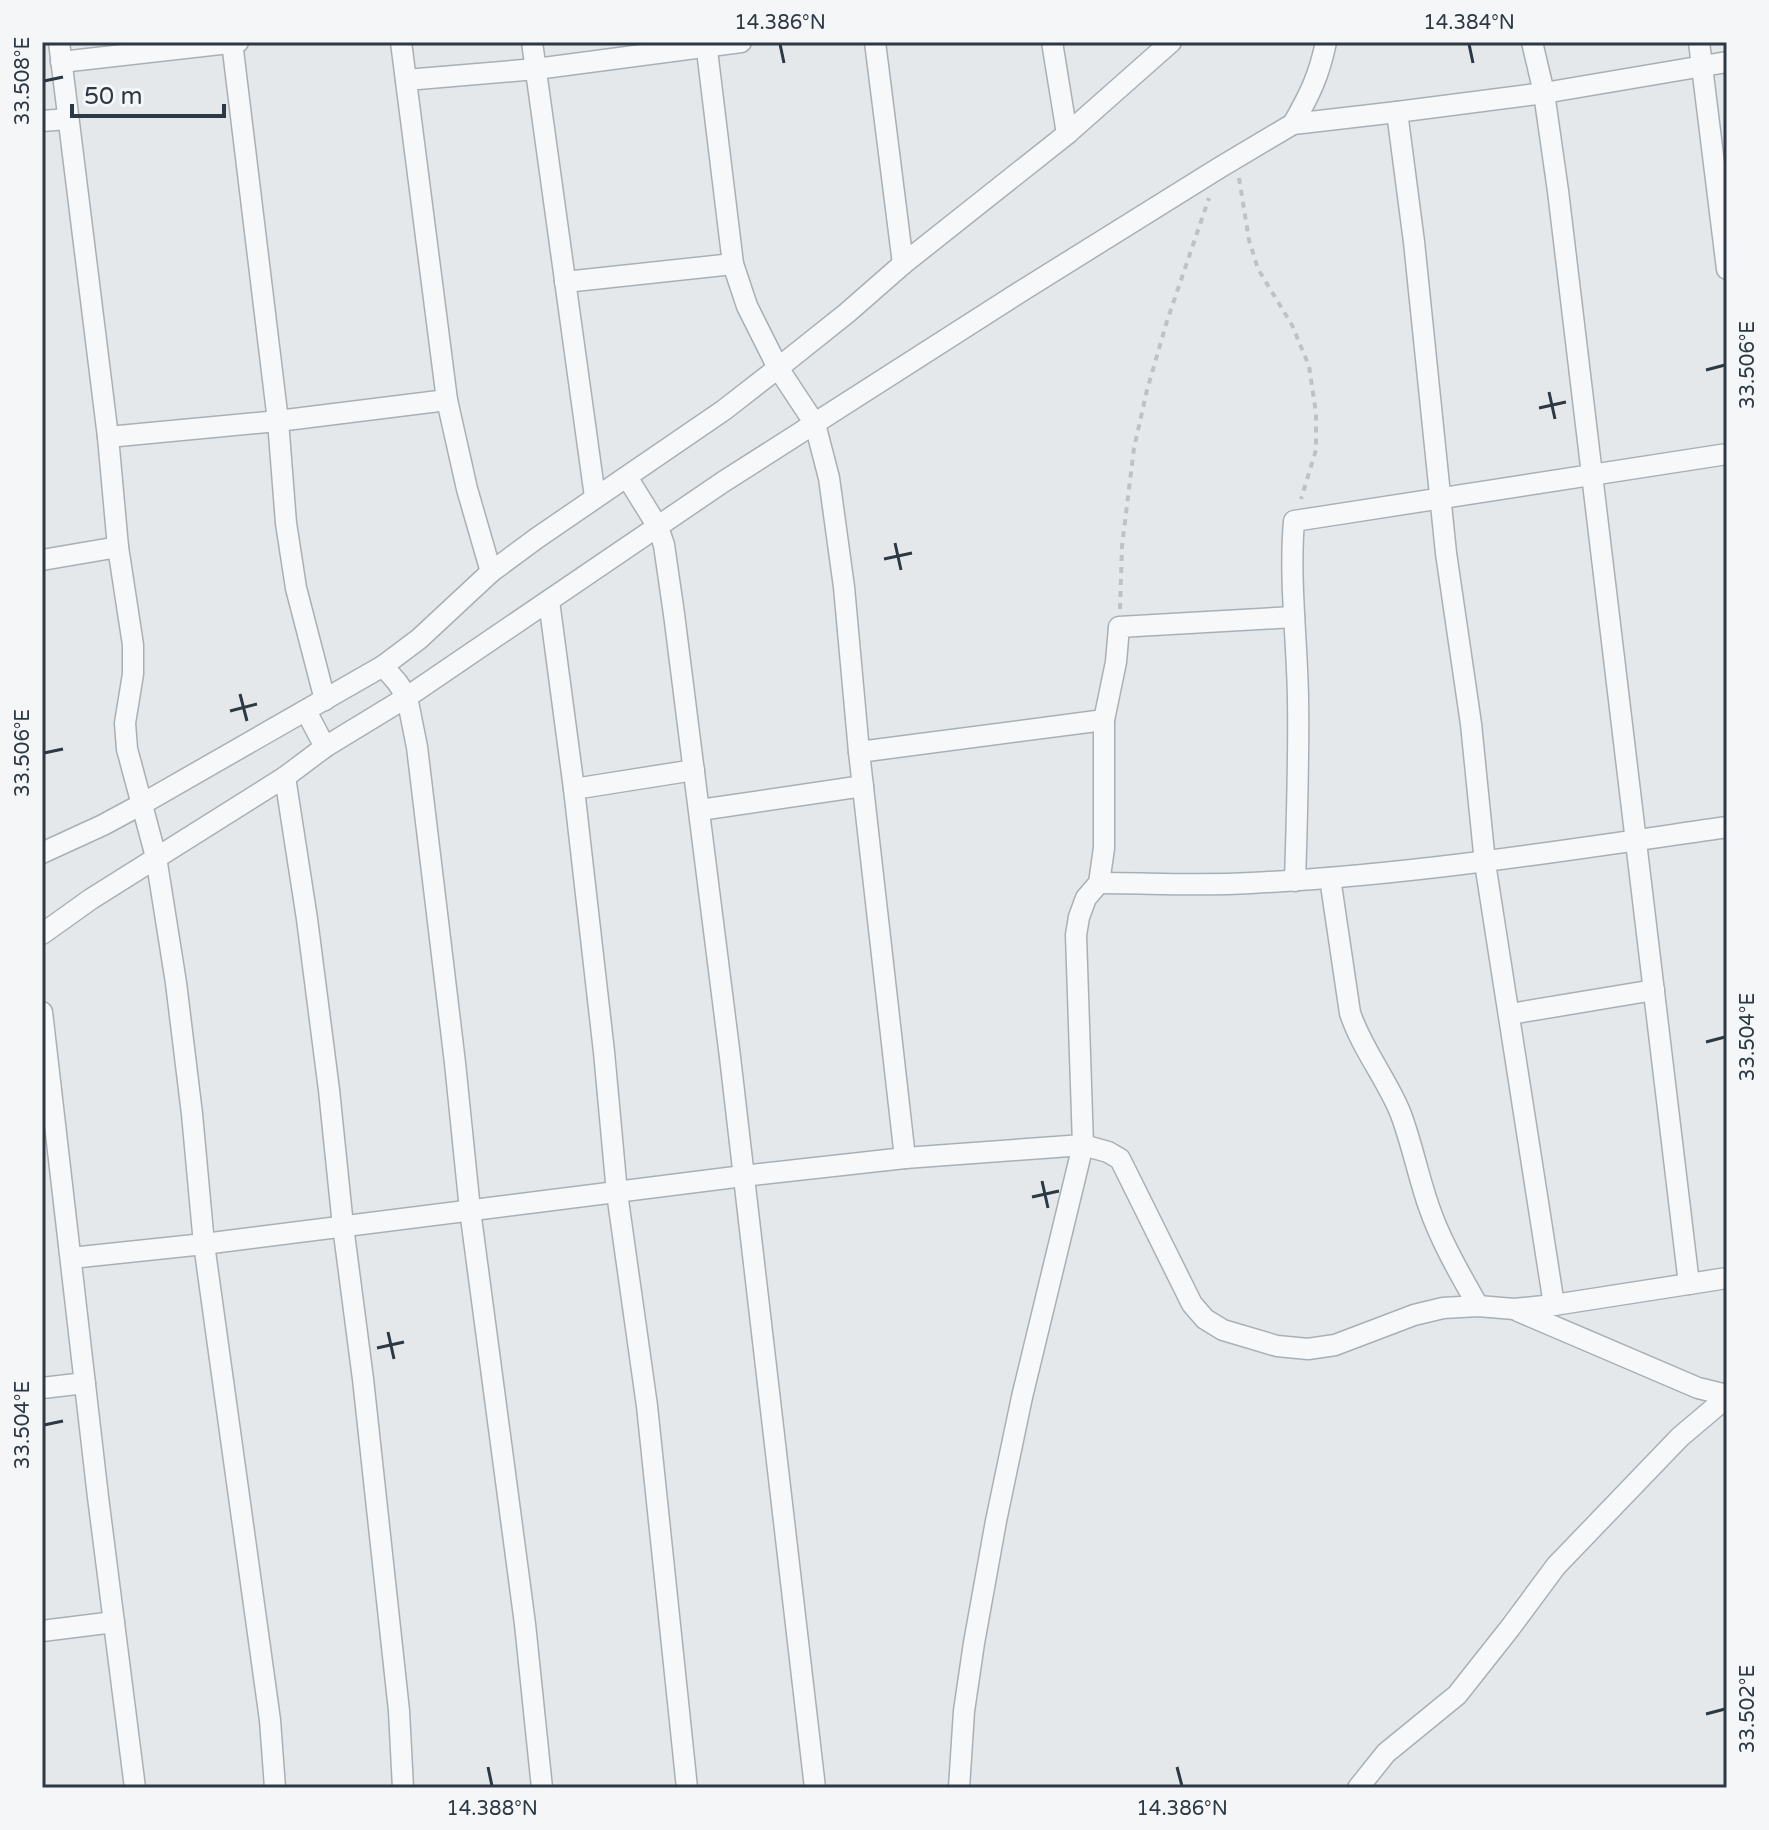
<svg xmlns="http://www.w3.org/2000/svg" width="1769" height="1830" font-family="'Varela Round',sans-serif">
<rect width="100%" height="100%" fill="#e4e8eb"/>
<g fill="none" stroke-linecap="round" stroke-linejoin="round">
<defs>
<g id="minor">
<polyline points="59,42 108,437 118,547 133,645 133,674 125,723 127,749 156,857 176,983 192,1114 204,1244 270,1720 275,1788"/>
<polyline points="232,42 278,421 286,523 296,588 325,700"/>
<polyline points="401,42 447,400 467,489 491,572"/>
<polyline points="532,42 595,497"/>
<polyline points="706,42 733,264 747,306 778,368 815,424 829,478 844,587 859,752 905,1158"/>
<polyline points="875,42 903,264"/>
<polyline points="1052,42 1067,134"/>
<polyline points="1532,42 1544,93 1558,191 1689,1284"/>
<polyline points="1699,42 1727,269"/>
<polyline points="61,62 238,42"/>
<polyline points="406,80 536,69 741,42"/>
<polyline points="1397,112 1414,242 1446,553 1471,724 1485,863 1554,1305"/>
<polyline points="42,121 68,119"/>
<path d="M1293,124C1310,94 1319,76 1326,42"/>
<polyline points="565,282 733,264"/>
<polyline points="108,437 278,421 447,400"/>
<polyline points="627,477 658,527 664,545 674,614 730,1057 815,1788"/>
<polyline points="42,560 118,547"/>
<polyline points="549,601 574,789 604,1052 617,1193 647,1406 687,1788"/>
<polyline points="383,666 397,682 407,697 417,747 455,1063 470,1210 525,1624 542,1788"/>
<polyline points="306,711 325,747"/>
<polyline points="859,752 1104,720"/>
<polyline points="285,777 307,919 329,1090 343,1226 363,1379 399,1711 403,1788"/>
<polyline points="574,789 694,770"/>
<polyline points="700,810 863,786"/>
<polyline points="42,853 103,825 142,804 383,666 419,639 491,572 537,538 724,410 778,368 847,313 903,264 1067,134 1171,42"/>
<path d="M1330,878L1350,1013C1362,1049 1386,1078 1400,1112C1412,1143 1418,1176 1429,1207C1441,1242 1460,1274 1478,1306"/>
<path d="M1295,881C1297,820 1299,759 1298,698C1297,638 1289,580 1294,521L1727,454"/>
<path d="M1099,883C1149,883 1200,886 1251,883C1411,875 1568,850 1727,827"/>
<polyline points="42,934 91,899 285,777 325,747 407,697 723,482 1020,292 1219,168 1293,124 1397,112 1544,93 1727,62"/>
<polyline points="42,1012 98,1497 135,1788"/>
<polyline points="1510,1014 1654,990"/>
<polyline points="71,1258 204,1244 743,1176 905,1158 1083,1145 1108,1152 1120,1159 1192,1304 1205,1319 1223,1330 1277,1346 1308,1349 1335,1345 1414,1315 1443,1308 1478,1306 1514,1309 1554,1305 1727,1278"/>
<polyline points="1518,1311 1698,1388 1727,1395"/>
<polyline points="42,1388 85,1383"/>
<polyline points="42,1631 114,1622"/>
<polyline points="959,1788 964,1711 974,1643 996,1521 1022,1397 1083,1145 1076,935 1079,917 1086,898 1099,883 1104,848 1104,720 1116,662 1119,627 1294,617"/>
<polyline points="1358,1788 1386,1753 1457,1695 1510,1628 1556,1566 1680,1437 1719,1404"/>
</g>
</defs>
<use href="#minor" stroke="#a9b0b5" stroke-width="23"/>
<g stroke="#bdc2c6" stroke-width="4" stroke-dasharray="6 6" stroke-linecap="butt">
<polyline points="1239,178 1249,240 1258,269 1292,325 1309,366 1316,413 1316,450 1301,499"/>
<polyline points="1120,609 1122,546 1134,448 1147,390 1167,321 1209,198"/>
</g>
<use href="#minor" stroke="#f6f8f9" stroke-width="20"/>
</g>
<path fill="none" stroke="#2c3843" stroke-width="3" d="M780,44L784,63M1469,44L1473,63M44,81L63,77M1706,370L1725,365M1549,392L1555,419M1539,408L1566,402M895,543L901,570M884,559L912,553M240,694L247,721M230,711L257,704M44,753L63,749M1706,1042L1725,1037M1042,1181L1048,1208M1032,1197L1059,1191M388,1332L394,1359M377,1348L404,1342M44,1425L63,1421M1706,1714L1725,1709M488,1767L492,1786M1177,1767L1182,1786"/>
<rect width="1769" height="1830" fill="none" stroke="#f4f6f8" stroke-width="88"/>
<path d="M72 104v12h152v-12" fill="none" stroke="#2c3843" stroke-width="4"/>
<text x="84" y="104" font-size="24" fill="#2c3843" stroke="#f4f6f8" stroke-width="6" paint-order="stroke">50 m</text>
<rect x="44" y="44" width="1681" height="1742" fill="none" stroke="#2c3843" stroke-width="3"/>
<g font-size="20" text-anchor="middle" fill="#2c3843">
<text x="780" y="29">14.386°N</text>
<text x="1469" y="29">14.384°N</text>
<text transform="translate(22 81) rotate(-90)" y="7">33.508°E</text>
<text transform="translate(1747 365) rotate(-90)" y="7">33.506°E</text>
<text transform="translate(22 753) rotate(-90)" y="7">33.506°E</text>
<text transform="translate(1747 1037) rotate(-90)" y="7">33.504°E</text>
<text transform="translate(22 1425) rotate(-90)" y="7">33.504°E</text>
<text transform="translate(1747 1709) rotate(-90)" y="7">33.502°E</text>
<text x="492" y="1815">14.388°N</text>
<text x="1182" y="1815">14.386°N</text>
</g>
</svg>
